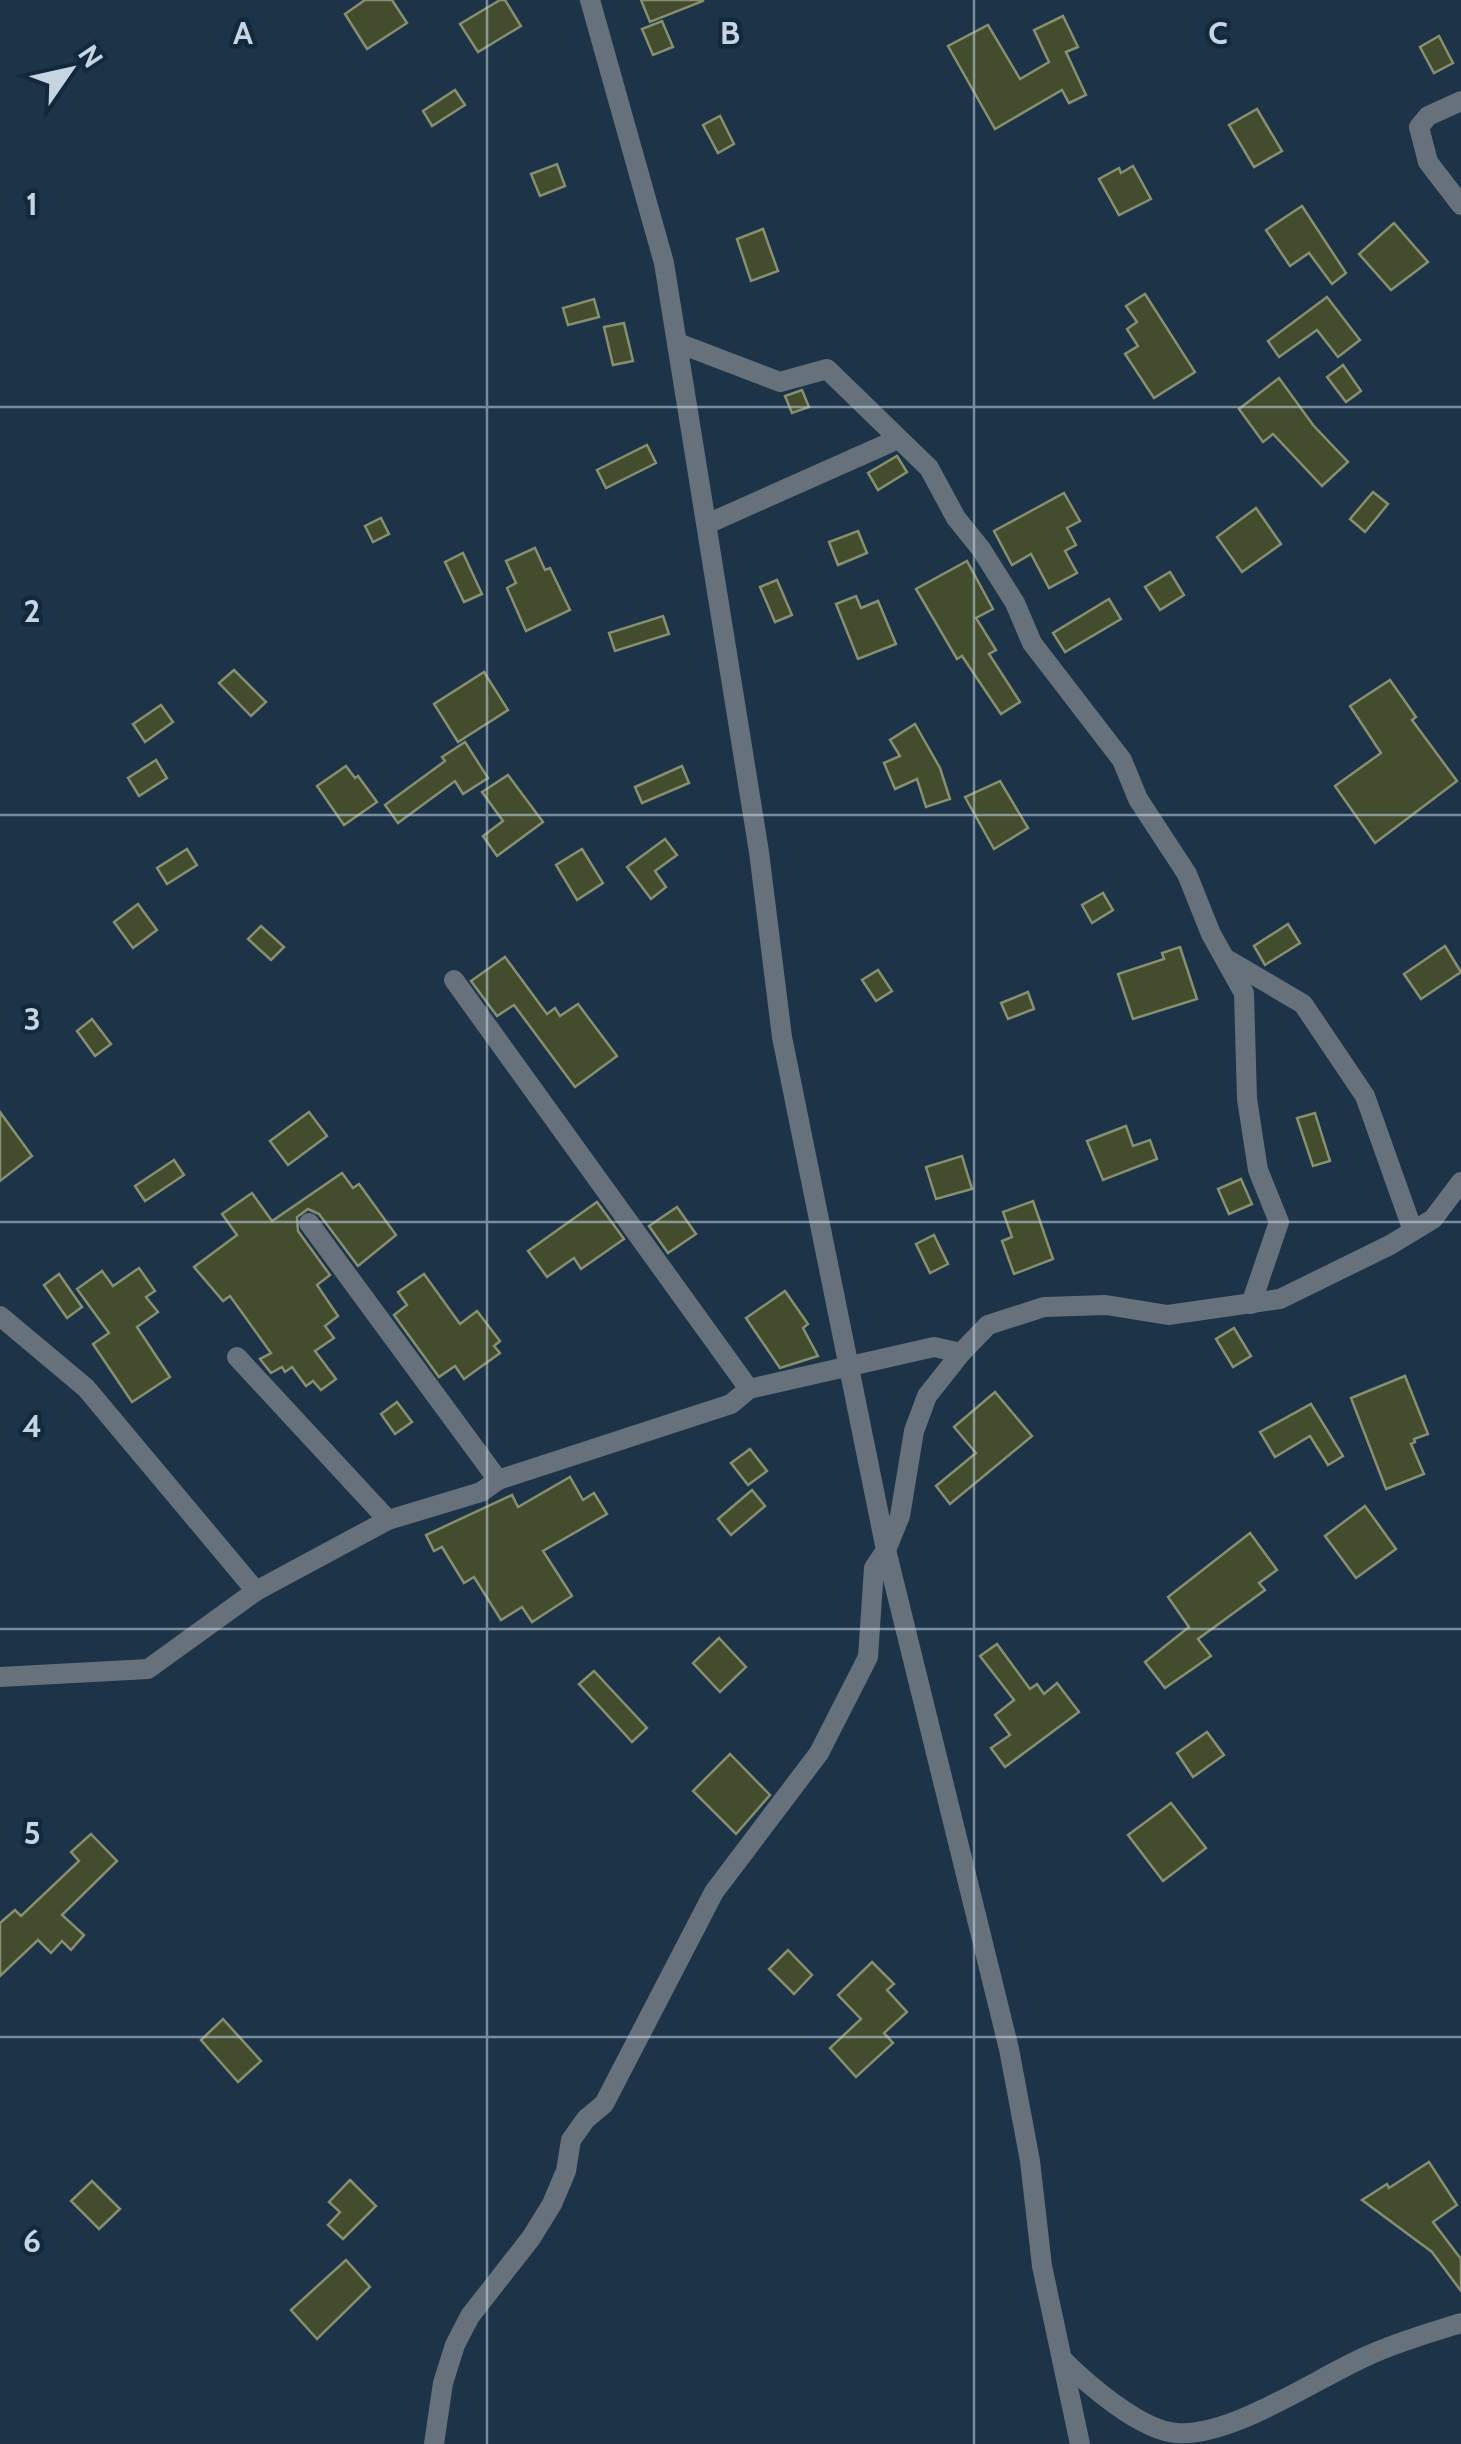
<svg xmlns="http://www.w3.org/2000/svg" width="1461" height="2444" font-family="Cabin,sans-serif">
<rect width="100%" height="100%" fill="#1c3348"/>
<g fill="#444c2e" stroke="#868f6f" stroke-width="2.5">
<polygon points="365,0 392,0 407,23 367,49 345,14"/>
<polygon points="500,0 505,0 521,26 478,52 460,24"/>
<polygon points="641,0 703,0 703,1 650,22"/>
<polygon points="1063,16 1078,47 1066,52 1086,95 1069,103 1062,90 995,129 948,46 988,25 1020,79 1049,62 1034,30"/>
<polygon points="662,21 673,47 653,55 642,29"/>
<polygon points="1439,36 1453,63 1434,73 1420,47"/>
<polygon points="455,90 465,105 432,126 423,111"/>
<polygon points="1257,109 1282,151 1254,167 1229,125"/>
<polygon points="720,116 734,144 718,153 703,125"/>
<polygon points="557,164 565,186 540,196 531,174"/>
<polygon points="1133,166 1151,199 1119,215 1099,179 1119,168 1121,173"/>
<polygon points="1302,206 1346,273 1332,284 1309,253 1290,266 1266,230"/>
<polygon points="1394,223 1428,262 1391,290 1359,254"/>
<polygon points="763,229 778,271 751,281 737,239"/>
<polygon points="1145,294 1195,372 1154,398 1125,354 1138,346 1127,329 1137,322 1126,306"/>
<polygon points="1327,297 1360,340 1338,357 1317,330 1279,357 1268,341"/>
<polygon points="594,299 599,317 568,325 563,308"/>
<polygon points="624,323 633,361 613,365 604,327"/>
<polygon points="1343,365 1361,391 1346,402 1327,377"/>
<polygon points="1279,378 1313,425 1348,462 1322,486 1273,434 1263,442 1239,409"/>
<polygon points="802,390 809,407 792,413 785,396"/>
<polygon points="647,445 656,463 606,488 597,470"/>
<polygon points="897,456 907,472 878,490 868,473"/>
<polygon points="1373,492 1388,504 1365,532 1350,519"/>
<polygon points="1064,493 1080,521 1067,528 1076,545 1065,551 1077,573 1049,588 1031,554 1012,565 994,531"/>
<polygon points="1256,508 1281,544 1242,572 1217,537"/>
<polygon points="381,518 389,534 373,542 365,526"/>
<polygon points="858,531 867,553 838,565 829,542"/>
<polygon points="535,548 545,570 550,568 570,610 526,631 507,588 516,583 506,561"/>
<polygon points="463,553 482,594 464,602 445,562"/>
<polygon points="967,561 993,609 976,618 996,650 989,654 1020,702 1001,714 962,656 957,659 916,589"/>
<polygon points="1170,572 1184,595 1160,610 1145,587"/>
<polygon points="777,580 792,615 775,622 760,587"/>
<polygon points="856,596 861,608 878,601 896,644 858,659 836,604"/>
<polygon points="1109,599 1121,619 1065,652 1053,633"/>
<polygon points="663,616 669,634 615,651 609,633"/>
<polygon points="234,670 266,702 251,716 219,683"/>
<polygon points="484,672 508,710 458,742 434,704"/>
<polygon points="1390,680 1416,717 1412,720 1457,781 1375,843 1335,786 1381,753 1350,706"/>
<polygon points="161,705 173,722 145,742 133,724"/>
<polygon points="915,724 940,768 950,799 926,807 917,779 895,789 884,763 900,756 890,740"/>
<polygon points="465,742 488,778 463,794 455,781 398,823 385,805 445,761 442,757"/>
<polygon points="156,760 167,778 139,796 128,778"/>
<polygon points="346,766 355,778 358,776 377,802 344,825 317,786"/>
<polygon points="682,766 689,783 642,803 635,787"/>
<polygon points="508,775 543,822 497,856 483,836 503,821 482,792"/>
<polygon points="1000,781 1028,828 994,849 965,797"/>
<polygon points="665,839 677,855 655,871 666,887 651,899 627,867"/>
<polygon points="187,849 197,865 167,884 157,868"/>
<polygon points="582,849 603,883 577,900 556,865"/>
<polygon points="1103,893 1113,910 1092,923 1082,905"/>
<polygon points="138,904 157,930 133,948 114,922"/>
<polygon points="1288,924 1300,943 1265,965 1254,946"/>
<polygon points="261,926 284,947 271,960 248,939"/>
<polygon points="1445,946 1461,972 1421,999 1404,974"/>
<polygon points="1180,947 1197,999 1133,1019 1118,974 1164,959 1162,953"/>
<polygon points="505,957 547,1014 555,1008 560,1016 578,1004 617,1056 575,1087 514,1005 497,1016 471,981"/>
<polygon points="878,970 892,991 876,1001 862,980"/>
<polygon points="1028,992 1034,1009 1008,1019 1001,1003"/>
<polygon points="92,1019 111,1044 95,1056 77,1031"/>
<polygon points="0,1112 32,1156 0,1181"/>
<polygon points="309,1112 327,1136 288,1165 270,1141"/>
<polygon points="1315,1113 1330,1161 1313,1166 1297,1118"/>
<polygon points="1126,1126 1133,1146 1150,1140 1157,1159 1103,1180 1087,1141"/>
<polygon points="962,1156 972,1189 936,1199 926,1167"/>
<polygon points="174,1160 184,1175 145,1201 135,1186"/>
<polygon points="342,1173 353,1188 359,1184 396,1235 358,1266 319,1214 308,1209 297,1217 298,1231 330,1275 317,1285 338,1316 325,1326 334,1338 315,1351 336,1379 321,1390 313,1381 306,1386 292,1367 285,1372 282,1367 271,1373 260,1359 271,1353 230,1296 223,1301 194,1267 237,1235 222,1214 252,1193 272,1221"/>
<polygon points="1241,1179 1252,1204 1229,1214 1218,1189"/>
<polygon points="1033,1201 1053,1259 1014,1274 1002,1241 1012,1237 1003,1212"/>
<polygon points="597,1202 624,1239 581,1269 574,1258 547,1277 528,1251"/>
<polygon points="677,1207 696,1234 668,1253 649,1226"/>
<polygon points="934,1235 948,1264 930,1273 916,1244"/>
<polygon points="139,1268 155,1291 146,1297 158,1312 137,1327 170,1377 132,1402 93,1344 109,1333 77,1289 102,1271 113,1286"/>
<polygon points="59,1274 82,1307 67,1318 44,1285"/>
<polygon points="424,1274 460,1324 477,1311 500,1341 494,1346 500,1353 464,1379 455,1366 439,1377 394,1315 407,1305 398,1292"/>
<polygon points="785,1291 808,1324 803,1328 818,1356 780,1368 746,1318"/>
<polygon points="1234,1328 1251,1356 1233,1367 1216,1339"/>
<polygon points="1405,1376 1428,1434 1414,1439 1415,1442 1411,1444 1424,1474 1386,1489 1351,1398"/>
<polygon points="995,1392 1032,1436 950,1504 936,1486 976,1453 954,1427"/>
<polygon points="397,1402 412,1422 395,1434 381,1414"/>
<polygon points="1311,1404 1343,1456 1328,1465 1310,1436 1275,1457 1260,1432"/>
<polygon points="750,1449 767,1471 748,1485 731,1463"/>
<polygon points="570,1477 583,1500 594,1493 607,1514 543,1551 572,1596 532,1622 522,1607 501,1620 474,1577 464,1583 442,1547 434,1551 426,1535 512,1495 518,1507"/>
<polygon points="752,1490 765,1506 731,1535 718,1519"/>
<polygon points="1365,1506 1396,1549 1356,1578 1325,1536"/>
<polygon points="1250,1533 1277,1570 1259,1583 1265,1590 1198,1639 1211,1656 1165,1688 1145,1662 1189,1627 1168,1597"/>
<polygon points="719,1638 746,1667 720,1692 693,1663"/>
<polygon points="997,1644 1030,1689 1037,1684 1044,1694 1057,1683 1079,1712 1005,1767 991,1748 1010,1735 995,1715 1014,1700 980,1656"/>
<polygon points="594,1671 647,1728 632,1742 579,1684"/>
<polygon points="1207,1732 1224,1755 1193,1777 1177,1753"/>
<polygon points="730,1754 770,1795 736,1834 693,1791"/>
<polygon points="1171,1803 1206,1848 1163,1881 1128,1835"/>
<polygon points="91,1834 117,1861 62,1915 84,1935 71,1950 62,1941 51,1953 38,1940 0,1976 0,1923 15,1910 21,1916 79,1861 71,1852"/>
<polygon points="788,1950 812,1975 794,1994 769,1969"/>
<polygon points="872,1962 894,1984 887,1990 907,2012 884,2033 893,2043 856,2077 830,2048 861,2019 838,1995"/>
<polygon points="223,2019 261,2061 238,2082 201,2040"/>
<polygon points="1429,2162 1457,2205 1433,2222 1461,2259 1461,2291 1432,2252 1362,2200 1387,2184 1389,2188"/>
<polygon points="350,2180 376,2206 343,2239 328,2225 340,2212 329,2202"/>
<polygon points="92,2181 120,2209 99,2229 71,2201"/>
<polygon points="346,2260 370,2287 317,2339 291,2310"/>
</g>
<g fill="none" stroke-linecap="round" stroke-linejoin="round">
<g stroke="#66717c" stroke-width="20">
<polyline points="1461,101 1428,116 1419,127 1428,162 1461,205"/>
<polyline points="678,343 780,382 827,369 929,468 956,518 981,549 1015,603 1032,643 1122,760 1138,799 1187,874 1211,934 1244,993 1247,1099 1258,1170 1279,1222 1251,1304"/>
<polyline points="707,524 898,439"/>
<polyline points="1230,961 1303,1004 1365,1096 1413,1231"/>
<polyline points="454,980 749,1389"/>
<polyline points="309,1223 498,1480"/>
<polyline points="0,1316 86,1388 256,1591"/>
<polyline points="237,1357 388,1520"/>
<polyline points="0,1677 148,1669 256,1591 388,1520 481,1492 498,1480 731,1404 749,1389 934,1347 961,1353"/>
<path d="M1062,2359C1087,2384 1141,2431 1177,2433C1232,2437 1315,2379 1367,2356C1397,2342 1429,2333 1461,2323"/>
<polyline points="434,2444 443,2383 455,2345 470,2316 531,2238 552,2204 566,2171 571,2140 586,2119 604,2104 714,1892 819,1753 868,1657 874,1568 886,1550 782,1037 759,852 664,263 590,0"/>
<polyline points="1080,2444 1042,2266 1030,2161 1009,2049 886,1550 900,1516 914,1431 927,1396 961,1353 988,1325 1044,1307 1106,1305 1168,1315 1280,1299 1390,1245 1433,1219 1461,1182"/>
</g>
</g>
<path fill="none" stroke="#c7d5e3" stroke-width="2.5" stroke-opacity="0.55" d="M487,0V2444M974,0V2444M0,407H1461M0,815H1461M0,1222H1461M0,1629H1461M0,2037H1461"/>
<g font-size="32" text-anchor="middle" font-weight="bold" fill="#c7d5e3" stroke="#12293d" stroke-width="9" stroke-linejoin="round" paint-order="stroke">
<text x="243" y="44">A</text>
<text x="730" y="44">B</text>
<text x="1218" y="44">C</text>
<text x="32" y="215">1</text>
<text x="32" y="622">2</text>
<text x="32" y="1030">3</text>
<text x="32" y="1437">4</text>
<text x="32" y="1844">5</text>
<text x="32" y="2252">6</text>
</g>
<g transform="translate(70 70) rotate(56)" stroke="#12293d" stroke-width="8" paint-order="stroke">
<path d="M0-8L18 38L0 25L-18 38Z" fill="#c7d5e3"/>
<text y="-15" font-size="28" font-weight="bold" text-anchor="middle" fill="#c7d5e3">N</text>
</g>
</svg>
